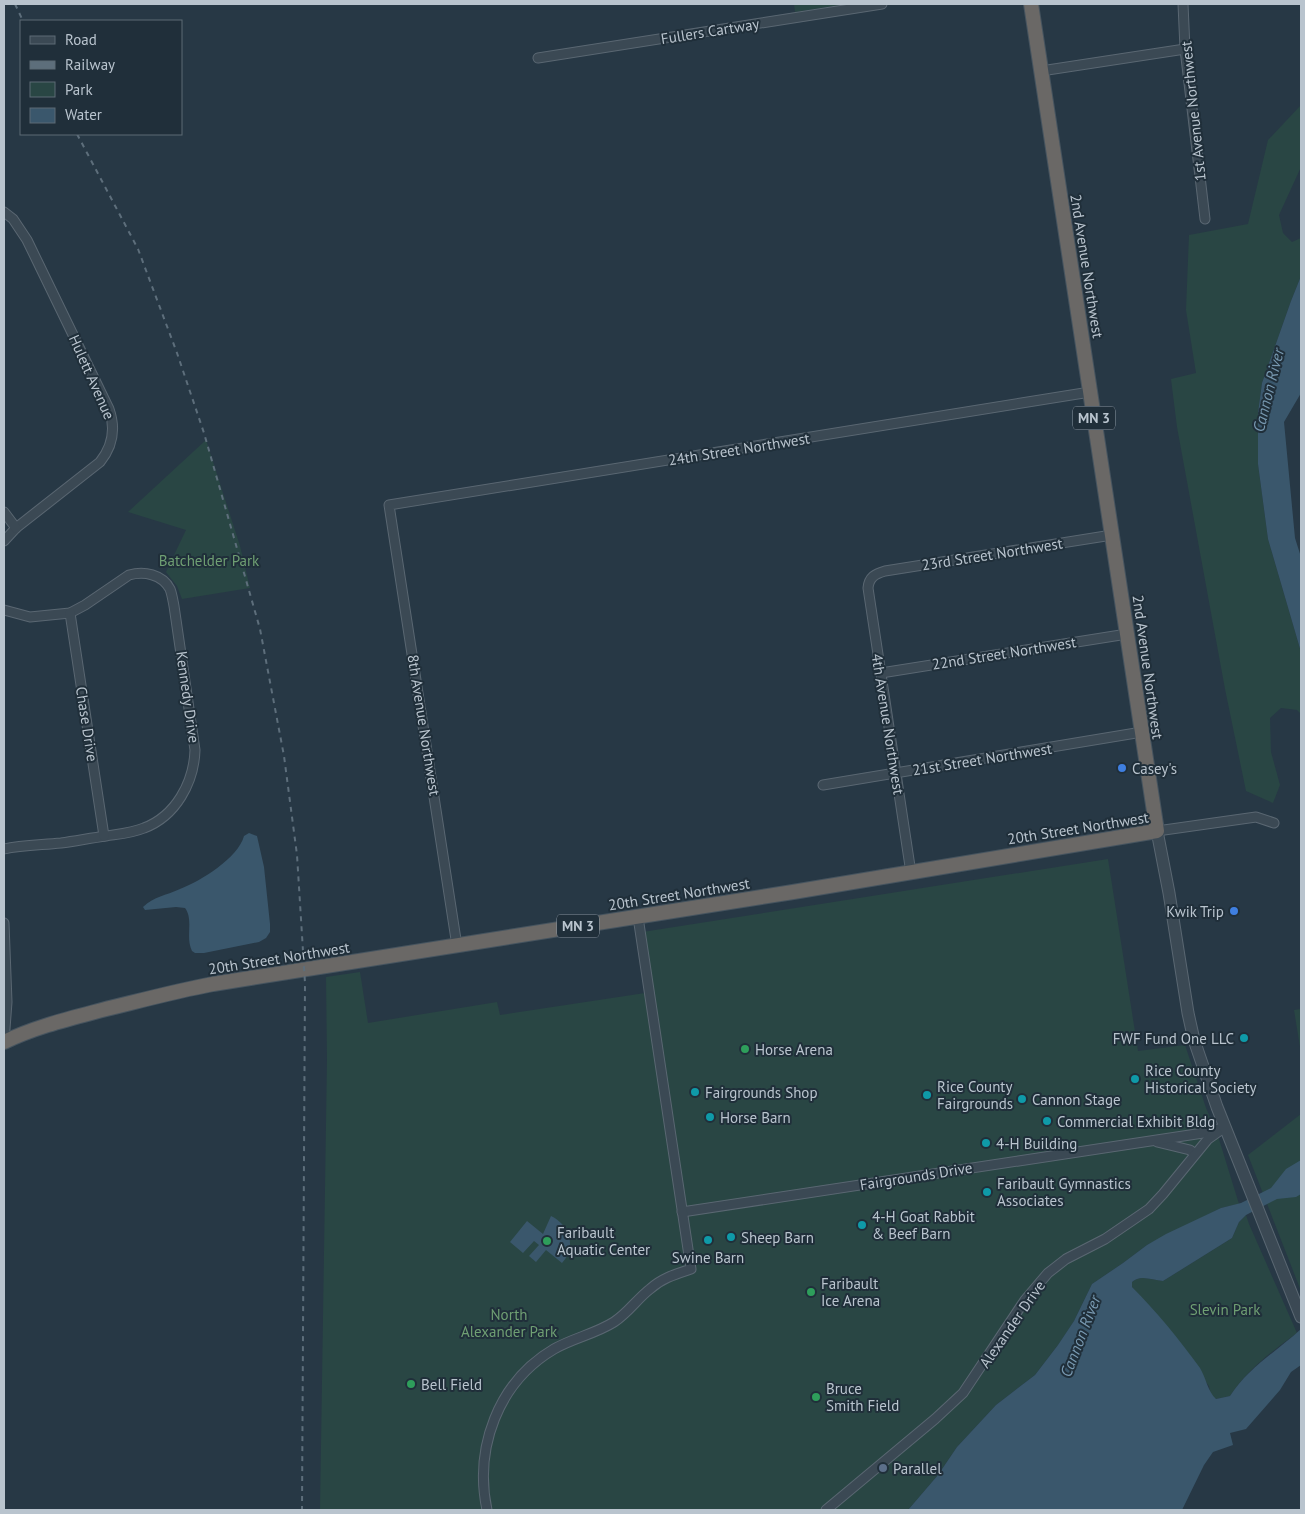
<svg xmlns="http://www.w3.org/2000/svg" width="1305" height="1514" font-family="'PT Sans',sans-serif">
<rect width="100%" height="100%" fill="#273845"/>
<g fill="#294644">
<polygon points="794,4 847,4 795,12"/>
<polygon points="1301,105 1301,167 1279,215 1283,233 1292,242 1301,238 1301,276 1291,301 1262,383 1258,413 1258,464 1268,539 1301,652 1301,714 1297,710 1281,708 1270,718 1271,752 1280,785 1273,803 1246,791 1225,689 1177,427 1171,379 1196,373 1186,310 1189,235 1248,224 1268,140"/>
<polygon points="206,440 240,546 250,588 182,599 177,586 166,572 186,530 128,512"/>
<polygon points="1108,859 1138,1051 1185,1045 1206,1108 1218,1136 1239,1204 1221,1208 1147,1245 1123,1263 1092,1284 1074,1321 1058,1345 1035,1375 996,1405 957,1447 938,1475 908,1510 320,1510 327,1059 326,977 360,972 368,1023 497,1002 500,1015 645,993 636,933"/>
<polygon points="1301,1009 1301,1053 1294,1010"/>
<polygon points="1301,1114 1301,1291 1248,1155"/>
<path d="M1246,1215L1249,1224L1297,1333C1272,1351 1247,1370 1230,1396L1216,1399L1211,1395L1209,1386L1132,1287V1282C1140,1274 1152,1280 1163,1281L1232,1238L1239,1222Z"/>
</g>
<g fill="#3a576c">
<polygon points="1301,276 1301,393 1284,422 1295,538 1301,557 1301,652 1268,539 1258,464 1258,413 1262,383 1291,301"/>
<path d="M249,833L257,836L264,867L270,924V932L266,938L259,942L204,953H195L192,951C185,937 194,920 185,908L176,907L145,910L143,907C155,896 165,896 180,889C201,881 238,858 244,836Z"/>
<path d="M1301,1160V1194L1296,1197L1277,1199L1246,1215L1239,1222L1232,1238L1163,1281C1152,1280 1140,1274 1132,1282V1287C1157,1312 1179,1339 1200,1368C1206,1378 1208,1392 1216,1399L1230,1396C1248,1368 1277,1351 1301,1329V1365L1291,1372L1280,1390L1246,1429L1230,1433L1233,1445L1213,1452L1204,1465L1182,1510H908L938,1475L957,1447L996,1405L1035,1375L1058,1345L1074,1321L1092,1284L1123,1263L1147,1245L1166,1234L1221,1208L1241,1203L1271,1188L1286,1169Z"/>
<path d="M551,1216C570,1225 577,1248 562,1263L546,1250L536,1262L529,1256L539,1245L534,1241L523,1253L510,1242L527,1221L543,1234Z"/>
</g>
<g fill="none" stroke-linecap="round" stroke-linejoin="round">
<defs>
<g id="minor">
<polyline points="1183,4 1185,49 1205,219"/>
<polyline points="538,58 882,4"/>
<polyline points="1041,71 1185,49"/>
<path d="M4,212L13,219L27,240L109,409C116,429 113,446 100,462L16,528L4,541"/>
<polyline points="4,512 16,528"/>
<path d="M4,610L30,617L70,613L85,605L129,575C144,571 162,574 170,589C172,594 173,601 174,606L195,750C194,782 176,816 144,828C132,833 119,834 106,836C91,838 76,841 61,843C42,845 22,845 4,849"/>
<polyline points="70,613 104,836"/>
<polyline points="881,673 1127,634"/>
<polyline points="823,785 1142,732"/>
<polyline points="1157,831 1256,817 1274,823"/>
<path d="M911,873L868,588C869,577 875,574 885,571L1112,535"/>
<polyline points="4,923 7,1002 4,1042"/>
<polyline points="457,946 389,505 1090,392"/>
<polyline points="1157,1142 1190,1150 1195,1154"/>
<polyline points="682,1212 1203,1133 1218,1129"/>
<path d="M487,1510C474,1448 498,1382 554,1349C573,1338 595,1334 614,1322C628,1313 637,1299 650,1289C662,1278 676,1274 691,1269L638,917"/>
<polyline points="826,1510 935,1419 963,1393 1025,1300 1048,1273 1066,1259 1105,1239 1149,1209 1163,1194 1208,1139 1225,1127"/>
</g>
<polyline id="tertiary" points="1157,831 1169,893 1188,1013 1194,1040 1217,1107 1301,1317"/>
<path id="trunk" d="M4,1042C35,1027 68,1019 102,1010C139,1001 176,991 213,984L793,892L1157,831L1031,4"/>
</defs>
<use href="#minor" stroke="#5a6772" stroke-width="11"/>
<use href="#tertiary" stroke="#5a6772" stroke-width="13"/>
<use href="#trunk" stroke="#46545f" stroke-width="16"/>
<use href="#minor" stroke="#3b4954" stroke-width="9"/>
<use href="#tertiary" stroke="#3b4954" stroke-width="11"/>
<use href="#trunk" stroke="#6a6866" stroke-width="14"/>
<g stroke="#5d6e7b" stroke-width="2" stroke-dasharray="5 5" stroke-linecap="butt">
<polyline points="15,4 23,21"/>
<polyline points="77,134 138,249 177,353 204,433 260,629 284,756 297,855 305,983 302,1510"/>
</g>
</g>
<g fill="#3f7fe0" stroke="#202f3a" stroke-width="2">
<circle cx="1122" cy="768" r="5"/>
<circle cx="1234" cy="911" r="5"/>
</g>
<g fill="#0f9aa8" stroke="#202f3a" stroke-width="2">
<circle cx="1244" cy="1038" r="5"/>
<circle cx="1135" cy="1079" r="5"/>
<circle cx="695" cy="1092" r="5"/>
<circle cx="927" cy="1095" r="5"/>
<circle cx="1022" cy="1099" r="5"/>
<circle cx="710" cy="1117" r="5"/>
<circle cx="1047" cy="1121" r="5"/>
<circle cx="986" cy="1143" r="5"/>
<circle cx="987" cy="1192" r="5"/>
<circle cx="862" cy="1225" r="5"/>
<circle cx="731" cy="1237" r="5"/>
<circle cx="708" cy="1240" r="5"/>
</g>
<g fill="#2e9e5b" stroke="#202f3a" stroke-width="2">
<circle cx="745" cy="1049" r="5"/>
<circle cx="547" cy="1241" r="5"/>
<circle cx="811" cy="1292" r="5"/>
<circle cx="411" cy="1384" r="5"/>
<circle cx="816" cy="1397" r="5"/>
</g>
<circle fill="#5c6f8a" stroke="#202f3a" stroke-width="2" cx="883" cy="1468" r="5"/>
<g text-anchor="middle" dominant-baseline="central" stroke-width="4" stroke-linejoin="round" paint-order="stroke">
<g fill="#202f3a" stroke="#8b97a2" stroke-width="1">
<rect x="1073" y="406.5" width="42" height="23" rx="4"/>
<rect x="557" y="914.5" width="42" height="23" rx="4"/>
</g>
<g font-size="14" font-weight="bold" fill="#b9c4ce">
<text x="1094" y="418">MN 3</text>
<text x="578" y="926">MN 3</text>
</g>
<g font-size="15" fill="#b9c4ce" stroke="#202f3a">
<text transform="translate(710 31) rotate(-9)">Fullers Cartway</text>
<text transform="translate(1193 111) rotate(-96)">1st Avenue Northwest</text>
<text transform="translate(1087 266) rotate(81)">2nd Avenue Northwest</text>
<text transform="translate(92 377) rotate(66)">Hulett Avenue</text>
<text transform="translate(739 449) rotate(-9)">24th Street Northwest</text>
<text transform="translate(992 554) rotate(-9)">23rd Street Northwest</text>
<text transform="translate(1004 653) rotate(-9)">22nd Street Northwest</text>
<text transform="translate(1148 667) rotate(82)">2nd Avenue Northwest</text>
<text transform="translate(188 697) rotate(82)">Kennedy Drive</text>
<text transform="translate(87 724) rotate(81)">Chase Drive</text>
<text transform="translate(888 724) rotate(81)">4th Avenue Northwest</text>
<text transform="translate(424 725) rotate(81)">8th Avenue Northwest</text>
<text transform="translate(982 759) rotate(-9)">21st Street Northwest</text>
<text transform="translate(1078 828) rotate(-9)">20th Street Northwest</text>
<text transform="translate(679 894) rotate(-9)">20th Street Northwest</text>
<text transform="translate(279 958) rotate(-9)">20th Street Northwest</text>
<text transform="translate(916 1176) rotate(-9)">Fairgrounds Drive</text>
<text transform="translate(1012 1324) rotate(-55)">Alexander Drive</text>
</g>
<g font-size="15" fill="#6f9f73" stroke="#202f3a">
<text x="209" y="560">Batchelder Park</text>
<text x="1225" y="1309">Slevin Park</text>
<text x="509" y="1314">North<tspan x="509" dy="17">Alexander Park</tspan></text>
</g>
<g font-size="15" fill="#b9c4ce" stroke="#202f3a" text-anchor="start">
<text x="1132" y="768">Casey's</text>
<text x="1224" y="911" text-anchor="end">Kwik Trip</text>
<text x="1234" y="1038" text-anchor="end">FWF Fund One LLC</text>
<text x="755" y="1049">Horse Arena</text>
<text x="1145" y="1070">Rice County<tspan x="1145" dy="17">Historical Society</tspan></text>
<text x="937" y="1086">Rice County<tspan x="937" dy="17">Fairgrounds</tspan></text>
<text x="705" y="1092">Fairgrounds Shop</text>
<text x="1032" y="1099">Cannon Stage</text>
<text x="720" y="1117">Horse Barn</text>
<text x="1057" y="1121">Commercial Exhibit Bldg</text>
<text x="996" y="1143">4-H Building</text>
<text x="997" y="1183">Faribault Gymnastics<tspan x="997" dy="17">Associates</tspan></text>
<text x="872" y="1216">4-H Goat Rabbit<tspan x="872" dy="17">&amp; Beef Barn</tspan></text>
<text x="557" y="1232">Faribault<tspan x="557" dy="17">Aquatic Center</tspan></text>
<text x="741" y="1237">Sheep Barn</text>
<text x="708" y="1257" text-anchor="middle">Swine Barn</text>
<text x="821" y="1283">Faribault<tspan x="821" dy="17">Ice Arena</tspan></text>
<text x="421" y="1384">Bell Field</text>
<text x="826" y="1388">Bruce<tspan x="826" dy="17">Smith Field</tspan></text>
<text x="893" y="1468">Parallel</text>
</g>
<g font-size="16" font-style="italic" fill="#7899b1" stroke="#202f3a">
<text transform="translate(1268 390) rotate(-76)">Cannon River</text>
<text transform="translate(1080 1336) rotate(-69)">Cannon River</text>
</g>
</g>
<rect width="1305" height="1514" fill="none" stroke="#b9c4ce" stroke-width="10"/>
<rect x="20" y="20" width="162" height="115" fill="#202f3a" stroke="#5d6b75"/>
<rect x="30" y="36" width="25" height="8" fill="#3b4954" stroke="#5d6b75"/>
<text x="65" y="45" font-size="15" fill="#b9c4ce">Road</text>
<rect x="30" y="61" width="25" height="8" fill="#5d6e7b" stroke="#5d6b75"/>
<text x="65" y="70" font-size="15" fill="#b9c4ce">Railway</text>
<rect x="30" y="82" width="25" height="15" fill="#294644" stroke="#5d6b75"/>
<text x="65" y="95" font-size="15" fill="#b9c4ce">Park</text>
<rect x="30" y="108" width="25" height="15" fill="#3a576c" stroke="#5d6b75"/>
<text x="65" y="120" font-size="15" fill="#b9c4ce">Water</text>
</svg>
